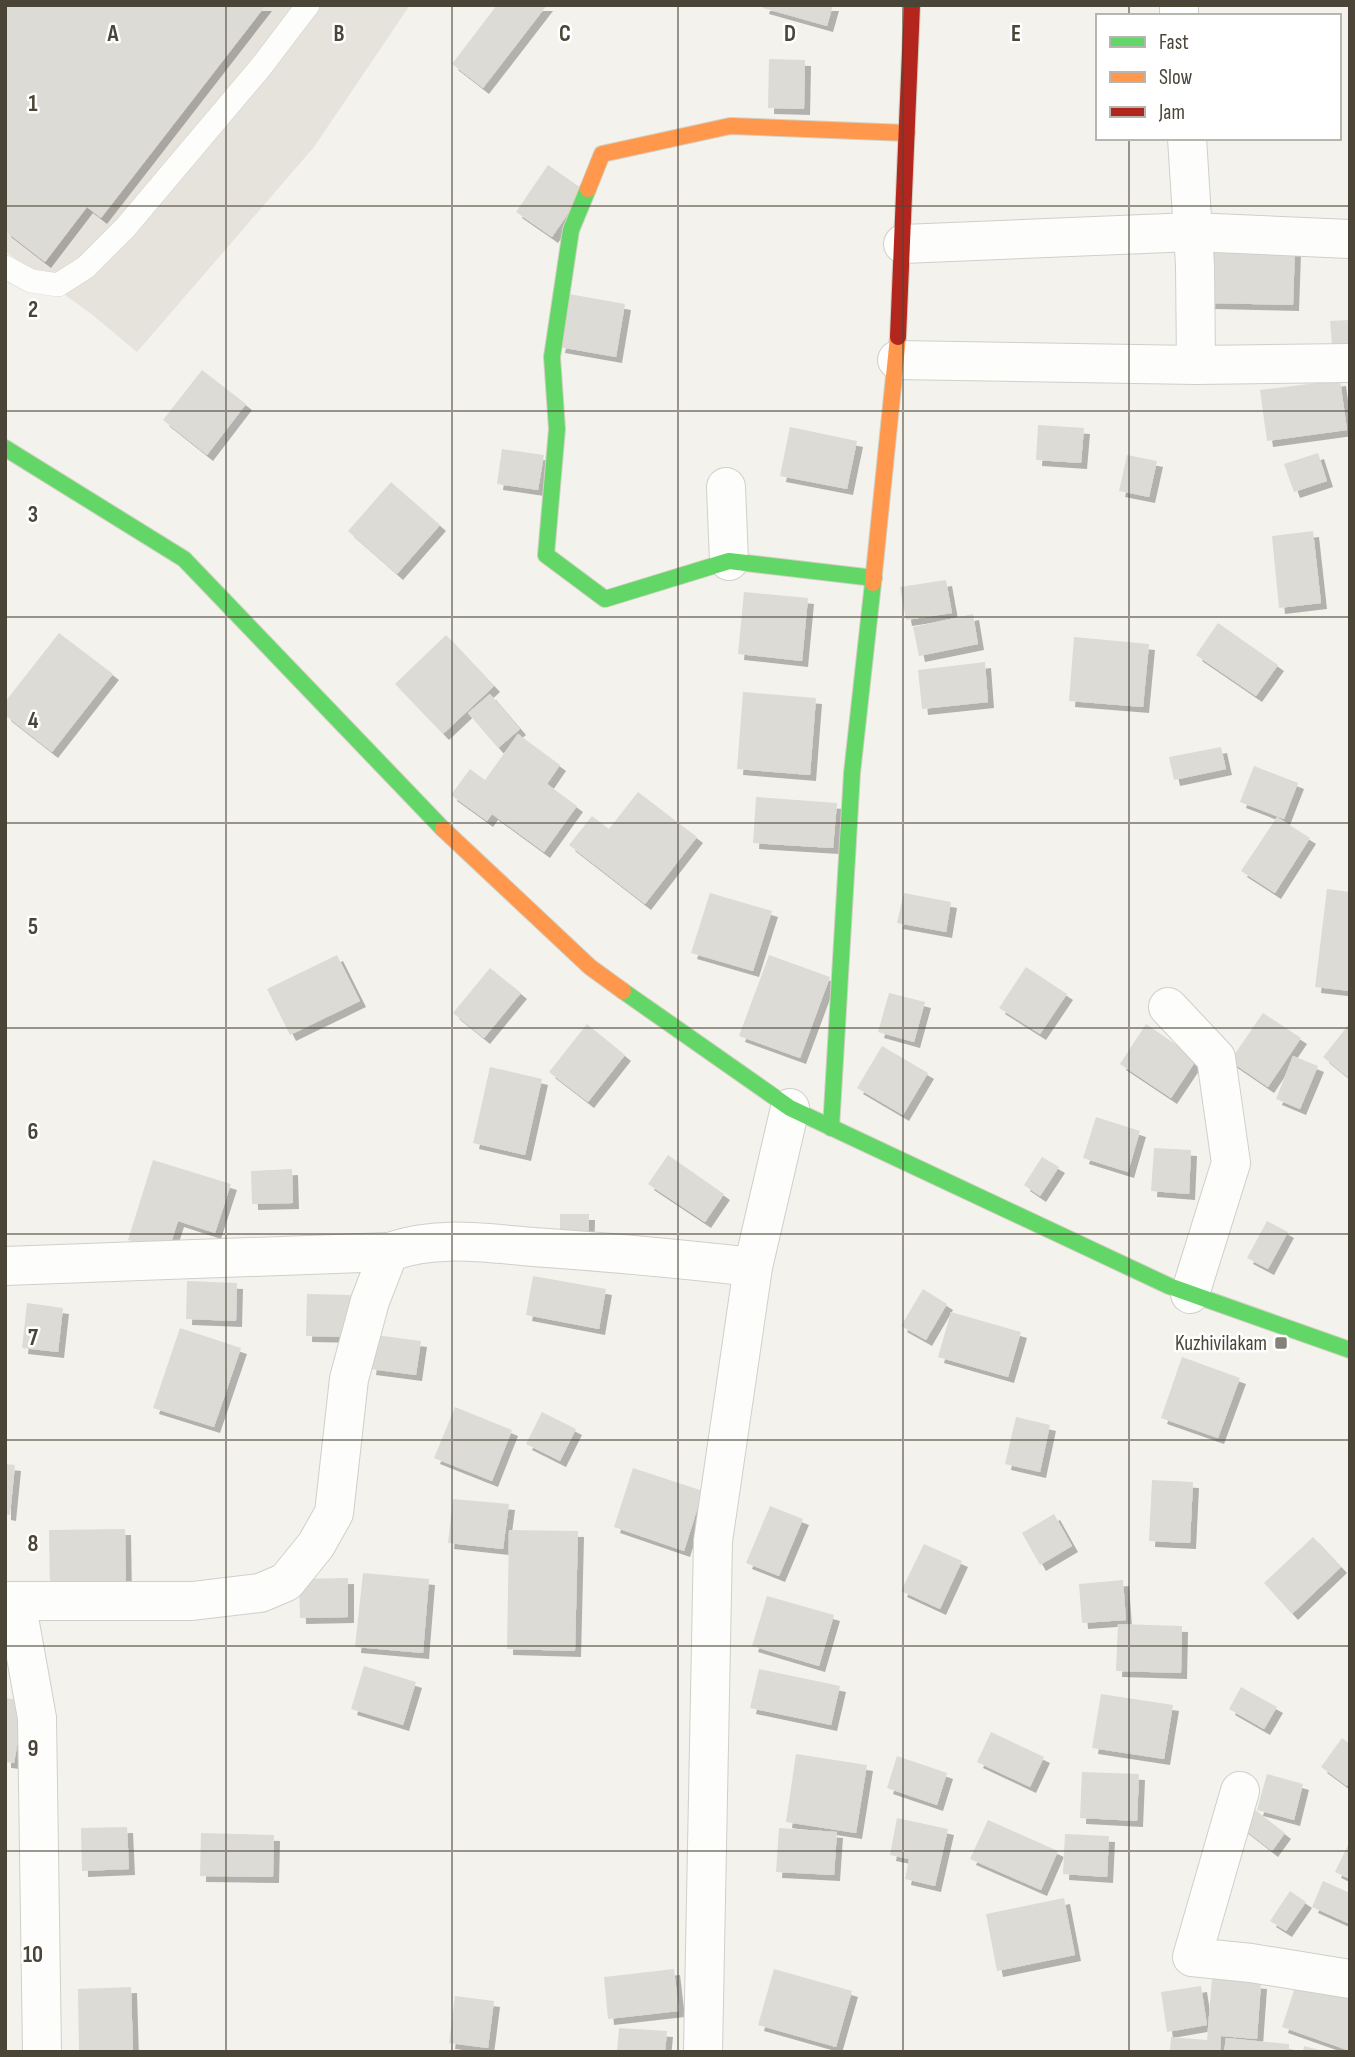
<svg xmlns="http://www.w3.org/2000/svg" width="1355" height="2057" font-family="'Sofia Sans Condensed',sans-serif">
<defs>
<filter id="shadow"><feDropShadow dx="6" dy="6" stdDeviation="0" flood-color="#0004"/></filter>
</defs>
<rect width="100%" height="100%" fill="#f3f2ed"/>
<polygon fill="#e6e2dc" points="5,5 410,5 314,147 137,352 94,316 5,251"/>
<g fill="#dddbd5" filter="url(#shadow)">
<polygon points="7,5 266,5 101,218 87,207 45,262 5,231 5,8"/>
<polygon points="497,5 547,5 483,88 452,64"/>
<polygon points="764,5 833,5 827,26 763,8"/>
<polygon points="769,59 805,60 804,109 768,108"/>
<polygon points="548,165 584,190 552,237 516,212"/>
<polygon points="1211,245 1295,248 1293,305 1209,303"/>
<polygon points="569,294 625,304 616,357 559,347"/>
<polygon points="1350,320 1350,355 1333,356 1330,321"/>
<polygon points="202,370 246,404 207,455 163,420"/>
<polygon points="1340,380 1347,430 1267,441 1260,390"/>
<polygon points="1038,425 1084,428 1081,463 1036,460"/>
<polygon points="790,427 857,441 847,489 780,476"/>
<polygon points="502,449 544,455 538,490 497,484"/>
<polygon points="1318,453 1327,481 1294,492 1284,464"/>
<polygon points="1127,455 1157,461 1149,497 1119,491"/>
<polygon points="391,482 440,525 397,574 348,531"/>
<polygon points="1313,531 1321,603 1279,608 1272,536"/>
<polygon points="946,580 952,613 906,620 900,587"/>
<polygon points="744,592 808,598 802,661 738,654"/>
<polygon points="973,614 978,644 919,656 913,627"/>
<polygon points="1218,623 1278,665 1256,696 1196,655"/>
<polygon points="59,633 113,674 52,752 5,715 5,702"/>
<polygon points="446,635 494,686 443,734 395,684"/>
<polygon points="1074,637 1149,644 1143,707 1069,701"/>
<polygon points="985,662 988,702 922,709 918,670"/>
<polygon points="743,692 816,698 810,775 737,769"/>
<polygon points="490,694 520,729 498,748 468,713"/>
<polygon points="518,734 560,765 547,784 577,806 544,852 492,814 487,821 451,795 470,769 485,780"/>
<polygon points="1221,747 1226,769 1174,780 1169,757"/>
<polygon points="1254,766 1298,783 1284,819 1240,802"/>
<polygon points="638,792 697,837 645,904 569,845 592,816 609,829"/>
<polygon points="756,797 837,803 833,848 753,843"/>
<polygon points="1277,817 1310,838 1275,893 1241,871"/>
<polygon points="1327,889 1350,892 1350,991 1315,987"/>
<polygon points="710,893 772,911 753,971 691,953"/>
<polygon points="904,893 951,902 946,932 897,923"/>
<polygon points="337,955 360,1001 290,1035 267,989"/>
<polygon points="769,955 830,977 800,1058 739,1036"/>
<polygon points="1026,967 1067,994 1040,1034 999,1008"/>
<polygon points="490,968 521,993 484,1038 453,1013"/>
<polygon points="889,993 925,1002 914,1042 878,1032"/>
<polygon points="1263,1013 1301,1038 1268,1087 1230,1061"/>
<polygon points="1350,1023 1350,1079 1323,1057"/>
<polygon points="587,1024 625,1055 588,1102 549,1072"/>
<polygon points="1146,1024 1197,1059 1171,1098 1120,1064"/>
<polygon points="882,1046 928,1073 903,1115 857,1088"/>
<polygon points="1293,1056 1318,1066 1300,1109 1276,1099"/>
<polygon points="490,1067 542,1079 525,1155 473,1143"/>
<polygon points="1096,1117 1140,1131 1128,1172 1083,1158"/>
<polygon points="1154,1148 1191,1150 1189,1194 1151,1191"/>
<polygon points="668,1155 724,1194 705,1222 648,1184"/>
<polygon points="1042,1157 1059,1167 1040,1196 1024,1185"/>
<polygon points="153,1160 231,1184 215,1233 178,1221 168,1252 128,1240"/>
<polygon points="292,1169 293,1203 252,1204 251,1171"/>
<polygon points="560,1214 589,1214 588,1246 560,1245"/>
<polygon points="1267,1221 1288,1232 1268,1269 1247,1258"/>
<polygon points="533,1276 606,1289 599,1329 526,1315"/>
<polygon points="187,1281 237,1283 236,1321 186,1319"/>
<polygon points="923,1289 947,1304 926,1340 901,1326"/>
<polygon points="307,1294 351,1295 350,1337 306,1336"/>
<polygon points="27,1303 63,1308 58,1352 22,1348"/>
<polygon points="951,1312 1021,1332 1008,1377 938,1357"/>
<polygon points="180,1328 241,1348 214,1427 153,1408"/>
<polygon points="375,1335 421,1341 416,1375 370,1369"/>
<polygon points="1182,1357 1240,1378 1218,1438 1161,1418"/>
<polygon points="455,1407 512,1430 492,1481 434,1458"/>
<polygon points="542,1412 576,1429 560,1461 526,1444"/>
<polygon points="1016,1417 1050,1425 1040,1472 1005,1464"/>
<polygon points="5,1464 15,1465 10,1515 5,1514"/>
<polygon points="633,1468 703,1491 684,1551 614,1527"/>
<polygon points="1152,1480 1193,1482 1190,1543 1149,1541"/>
<polygon points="453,1499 509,1504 503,1549 448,1543"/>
<polygon points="770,1506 803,1519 779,1576 746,1563"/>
<polygon points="1054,1514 1072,1546 1040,1565 1022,1533"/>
<polygon points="125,1529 126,1592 50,1593 49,1530"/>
<polygon points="509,1530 578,1531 575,1651 507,1649"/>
<polygon points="1313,1537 1341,1567 1292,1614 1264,1583"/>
<polygon points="924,1544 962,1561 940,1609 901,1591"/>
<polygon points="363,1573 429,1579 423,1653 355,1647"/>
<polygon points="348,1578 348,1617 300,1618 299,1579"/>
<polygon points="1123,1580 1126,1620 1082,1623 1079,1584"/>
<polygon points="767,1596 834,1615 819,1666 752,1646"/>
<polygon points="1118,1624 1182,1626 1181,1673 1116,1671"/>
<polygon points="364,1666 416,1682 403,1725 351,1709"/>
<polygon points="759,1669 840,1686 831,1725 750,1708"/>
<polygon points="1241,1687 1277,1707 1264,1729 1229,1709"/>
<polygon points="1101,1694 1173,1705 1164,1759 1092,1748"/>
<polygon points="5,1698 25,1701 14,1763 5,1762"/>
<polygon points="991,1732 1044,1757 1030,1787 977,1762"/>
<polygon points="1342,1738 1350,1744 1350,1782 1347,1786 1321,1767"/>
<polygon points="796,1754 867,1765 856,1833 786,1822"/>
<polygon points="897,1756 947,1773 937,1805 887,1788"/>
<polygon points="1082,1772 1139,1774 1137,1821 1080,1818"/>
<polygon points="1267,1774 1303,1784 1294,1820 1257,1810"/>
<polygon points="1254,1809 1285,1833 1272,1851 1240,1826"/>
<polygon points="897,1818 948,1829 935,1886 905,1879 909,1859 890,1855"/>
<polygon points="988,1820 1058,1851 1041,1890 970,1859"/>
<polygon points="127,1827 129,1869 82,1871 81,1828"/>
<polygon points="779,1828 837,1832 834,1875 776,1872"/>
<polygon points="201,1833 274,1835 273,1877 200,1876"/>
<polygon points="1065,1834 1109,1836 1107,1877 1063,1874"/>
<polygon points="1350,1841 1350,1879 1335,1872"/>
<polygon points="1323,1881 1350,1893 1350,1924 1312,1907"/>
<polygon points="1290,1891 1306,1902 1286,1931 1270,1921"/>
<polygon points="1064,1898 1075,1955 997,1971 986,1914"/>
<polygon points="674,1969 679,2011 608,2019 604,1977"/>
<polygon points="774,1969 852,1991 836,2047 758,2025"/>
<polygon points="1298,1978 1350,1995 1350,2051 1282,2027"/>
<polygon points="1212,1979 1261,1983 1257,2039 1221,2036 1220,2052 1170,2052 1171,2037 1207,2040"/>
<polygon points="1201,1986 1207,2025 1167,2032 1161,1992"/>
<polygon points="131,1987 133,2052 79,2052 78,1989"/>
<polygon points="455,1996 494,2001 488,2048 449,2043"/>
<polygon points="619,2028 667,2031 665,2052 617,2052"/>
<polygon points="1226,2038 1289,2044 1289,2052 1224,2052"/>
<polygon points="1304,2046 1323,2051 1323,2052 1303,2052"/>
</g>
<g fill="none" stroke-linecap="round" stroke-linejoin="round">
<defs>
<polyline id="lane" points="5,267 31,281 58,285 86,267 125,228 260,68 308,5"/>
<g id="street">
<polyline points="1179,5 1179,16"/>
<polyline points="903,244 1192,232 1350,239"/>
<polyline points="897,360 1196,365 1195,265 1187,138"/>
<polyline points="1196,365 1350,363"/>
<polyline points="726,487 729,561"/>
<polyline points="1168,1007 1216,1058 1231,1163 1190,1294"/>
<polyline points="5,1266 389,1252"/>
<path d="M5,1601H192L260,1593L286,1582L316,1545L334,1513L349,1379L370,1301L389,1252C437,1235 484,1243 533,1247C607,1252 680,1259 753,1267"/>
<polyline points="16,1601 37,1718 42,2052"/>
<polyline points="1240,1791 1192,1957 1251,1963 1350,1979"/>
<polyline points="703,2052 713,1541 753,1267 790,1108"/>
</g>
<g id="fast">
<polyline points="588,189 571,230 552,357 557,429 546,555 605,599 729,561 874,578"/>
<polyline points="5,448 184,559 443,829"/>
<polyline points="623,991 790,1108 1169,1286 1350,1350"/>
<polyline points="831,1128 852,773 873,583"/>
</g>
<g id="slow">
<polyline points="588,189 602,154 730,126 907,133"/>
<polyline points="873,583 898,337"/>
<polyline points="443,829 590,967 623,991"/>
</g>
<polyline id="jam" points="898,337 912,5"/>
</defs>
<use href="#lane" stroke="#d1cfca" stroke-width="24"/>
<use href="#street" stroke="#d1cfca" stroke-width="40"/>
<use href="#fast" stroke="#d3d0c3" stroke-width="18"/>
<use href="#slow" stroke="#d3d0c3" stroke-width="18"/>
<use href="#jam" stroke="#d3d0c3" stroke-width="18"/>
<use href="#lane" stroke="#fdfdfc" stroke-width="23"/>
<use href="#street" stroke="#fdfdfc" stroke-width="38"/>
<use href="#fast" stroke="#63d668" stroke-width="16"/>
<use href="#slow" stroke="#ff974d" stroke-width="16"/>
<use href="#jam" stroke="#b3261e" stroke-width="16"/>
</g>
<path fill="none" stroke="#4b4537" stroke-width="2" stroke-opacity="0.55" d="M226,5V2052M452,5V2052M678,5V2052M903,5V2052M1129,5V16M1129,138V2052M5,206H1350M5,411H1350M5,617H1350M5,823H1350M5,1028H1350M5,1234H1350M5,1440H1350M5,1646H1350M5,1851H1350"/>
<rect fill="#868277" stroke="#fff" stroke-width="2.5" x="1274" y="1336" width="14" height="14" rx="3.5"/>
<g text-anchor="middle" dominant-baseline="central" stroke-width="5" stroke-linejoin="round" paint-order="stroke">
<g font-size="21" fill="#4b4537" stroke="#fff" text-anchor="end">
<text x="1267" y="1343">Kuzhivilakam</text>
</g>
</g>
<g font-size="23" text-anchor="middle" font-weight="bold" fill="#4b4537" stroke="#fff" stroke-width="5" stroke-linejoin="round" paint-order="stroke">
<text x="113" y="41">A</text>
<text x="339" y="41">B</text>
<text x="565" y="41">C</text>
<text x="790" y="41">D</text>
<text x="1016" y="41">E</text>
<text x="33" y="111">1</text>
<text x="33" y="317">2</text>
<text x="33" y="522">3</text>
<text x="33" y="728">4</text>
<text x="33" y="934">5</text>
<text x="33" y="1139">6</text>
<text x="33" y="1345">7</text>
<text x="33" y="1551">8</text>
<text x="33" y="1756">9</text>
<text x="33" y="1962">10</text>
</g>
<rect width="1355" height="2057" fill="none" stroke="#4b4537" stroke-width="14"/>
<rect x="1096" y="14" width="245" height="126" fill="#ffffff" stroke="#b7b5af" stroke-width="2"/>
<rect x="1110" y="37" width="35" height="10" fill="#63d668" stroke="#b7b5af" stroke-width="2"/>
<text x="1159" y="49" font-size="21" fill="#4b4537">Fast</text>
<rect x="1110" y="72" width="35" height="10" fill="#ff974d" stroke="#b7b5af" stroke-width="2"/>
<text x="1159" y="84" font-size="21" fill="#4b4537">Slow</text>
<rect x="1110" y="107" width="35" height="10" fill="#b3261e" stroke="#b7b5af" stroke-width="2"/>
<text x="1159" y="119" font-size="21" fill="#4b4537">Jam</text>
</svg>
